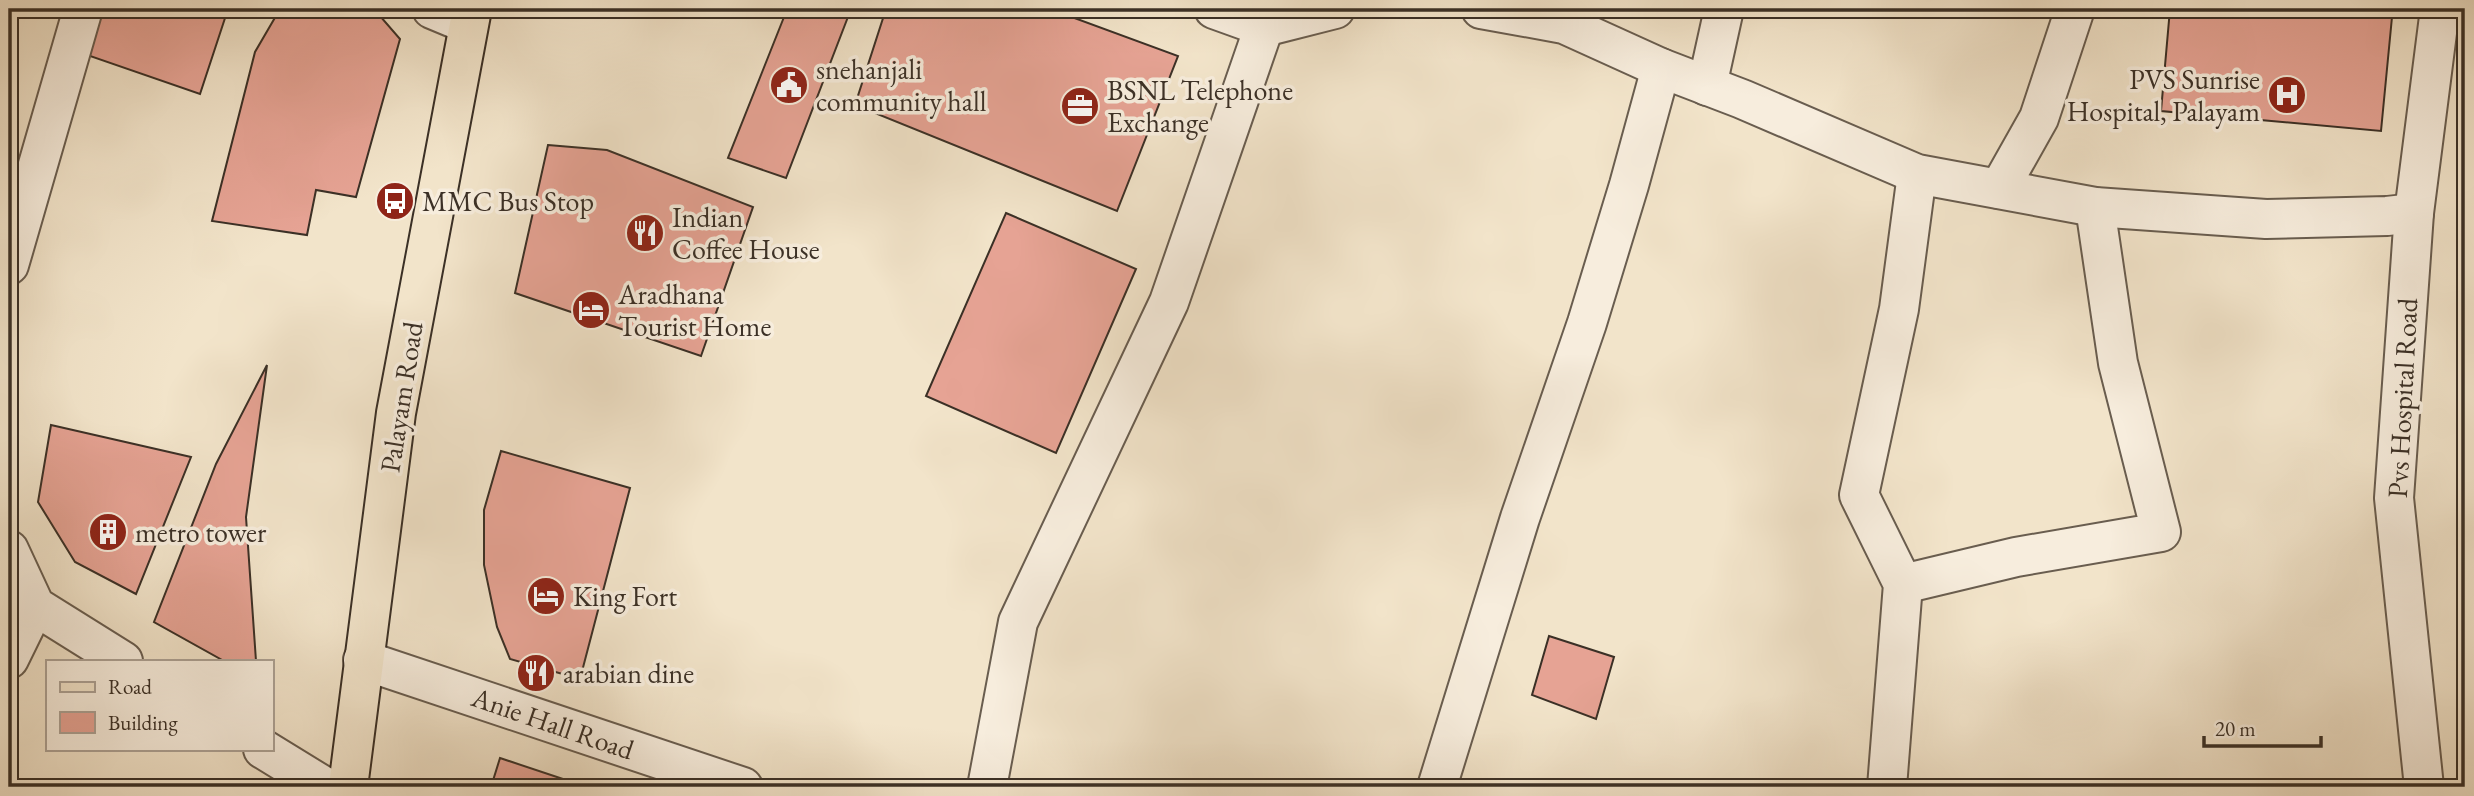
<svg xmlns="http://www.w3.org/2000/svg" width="2474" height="796" font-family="'EB Garamond',serif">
<rect width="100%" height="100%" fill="#f2e4ca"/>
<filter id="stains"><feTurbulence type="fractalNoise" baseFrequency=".00286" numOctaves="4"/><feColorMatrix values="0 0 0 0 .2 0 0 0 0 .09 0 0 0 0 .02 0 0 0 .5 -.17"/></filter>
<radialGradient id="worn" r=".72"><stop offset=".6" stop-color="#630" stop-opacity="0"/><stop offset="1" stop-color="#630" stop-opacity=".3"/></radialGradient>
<g fill="#e6a394" stroke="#3b3026" stroke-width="2">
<polygon points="103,9 228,9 200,94 87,55"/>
<polygon points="280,9 374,9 400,39 356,197 316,190 307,235 212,221 255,52"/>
<polygon points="775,9 851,9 786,178 728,158 786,12"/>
<polygon points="886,9 1050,9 1178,56 1117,211 855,105"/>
<polygon points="2170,9 2303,9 2392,17 2381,131 2161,111"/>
<polygon points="548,145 607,150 753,207 701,356 515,293"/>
<polygon points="1006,213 1136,269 1056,453 926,396"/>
<polygon points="267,365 246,517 256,661 224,661 154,622 216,464"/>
<polygon points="51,425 191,457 136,594 75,562 38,502"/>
<polygon points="501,451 630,488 580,679 510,659 497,627 484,565 484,510"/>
<polygon points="1549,636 1614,657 1596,719 1532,695"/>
<polygon points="500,758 587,787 491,787"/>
</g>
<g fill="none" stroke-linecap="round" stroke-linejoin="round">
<defs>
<g id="minor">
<polyline points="432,9 468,24"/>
<polyline points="1214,9 1264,27 1335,9"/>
<polyline points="1481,9 1564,24 1661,68 1742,99 1917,174 2095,207 2266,219 2387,216 2414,213"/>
<polyline points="1707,86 1724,9"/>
<polyline points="1999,189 2039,118 2075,9"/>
<polyline points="9,265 83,9"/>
<polyline points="9,550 35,606 123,661"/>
<polyline points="1903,584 2016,557 2161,532 2118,363 2095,207"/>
<polyline points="9,659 35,606"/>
<polyline points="363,660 743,787"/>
<polyline points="263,749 325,787"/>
<polyline points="987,787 1018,622 1169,302 1264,27"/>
<polyline points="1437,787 1520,518 1587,323 1629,185 1661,68"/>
<polyline points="1887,787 1903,584 1859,495 1899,309 1917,174"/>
<polyline points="2424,787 2394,498 2414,213 2440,9"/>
</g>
<polyline id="major" points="348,787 396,413 472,9"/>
</defs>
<use href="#minor" stroke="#695d4f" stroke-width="42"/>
<use href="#major" stroke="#3b3026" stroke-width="42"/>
<use href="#minor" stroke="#f7eddd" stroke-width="38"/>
<use href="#major" stroke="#f2e4ca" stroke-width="38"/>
</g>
<defs>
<symbol id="civic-disc" viewBox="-11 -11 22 22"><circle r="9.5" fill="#8f2418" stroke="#f7eddd"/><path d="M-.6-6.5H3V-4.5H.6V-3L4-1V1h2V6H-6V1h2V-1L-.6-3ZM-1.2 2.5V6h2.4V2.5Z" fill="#fff"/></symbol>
<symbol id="hospital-disc" viewBox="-11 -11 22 22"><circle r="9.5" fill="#8f2418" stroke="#f7eddd"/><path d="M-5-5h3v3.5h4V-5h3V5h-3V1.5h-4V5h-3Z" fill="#fff"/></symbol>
<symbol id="office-disc" viewBox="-11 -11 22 22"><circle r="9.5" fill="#8f2418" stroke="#f7eddd"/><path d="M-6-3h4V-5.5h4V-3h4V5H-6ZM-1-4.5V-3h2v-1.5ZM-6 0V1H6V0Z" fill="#fff"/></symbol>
<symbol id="bus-disc" viewBox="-11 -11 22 22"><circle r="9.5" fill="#8f2418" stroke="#f7eddd"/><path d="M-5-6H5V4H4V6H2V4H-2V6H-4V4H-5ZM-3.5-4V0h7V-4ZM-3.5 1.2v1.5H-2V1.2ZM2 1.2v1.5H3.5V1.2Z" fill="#fff"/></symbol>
<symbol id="restaurant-disc" viewBox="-11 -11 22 22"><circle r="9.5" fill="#8f2418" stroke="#f7eddd"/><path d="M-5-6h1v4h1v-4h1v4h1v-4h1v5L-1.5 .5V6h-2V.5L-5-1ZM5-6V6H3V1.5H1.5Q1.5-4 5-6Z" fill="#fff"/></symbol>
<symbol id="hotel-disc" viewBox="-11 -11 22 22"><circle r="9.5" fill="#8f2418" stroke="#f7eddd"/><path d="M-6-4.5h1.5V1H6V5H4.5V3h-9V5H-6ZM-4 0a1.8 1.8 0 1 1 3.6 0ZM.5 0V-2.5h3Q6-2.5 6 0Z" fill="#fff"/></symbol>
<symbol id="building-disc" viewBox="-11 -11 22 22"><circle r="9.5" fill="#8f2418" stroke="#f7eddd"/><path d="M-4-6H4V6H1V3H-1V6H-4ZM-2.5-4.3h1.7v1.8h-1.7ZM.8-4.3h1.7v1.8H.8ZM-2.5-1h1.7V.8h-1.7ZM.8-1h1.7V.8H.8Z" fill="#fff"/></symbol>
</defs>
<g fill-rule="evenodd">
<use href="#civic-disc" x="767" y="63" width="44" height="44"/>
<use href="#hospital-disc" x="2265" y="73" width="44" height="44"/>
<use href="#office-disc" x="1058" y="84" width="44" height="44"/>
<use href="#bus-disc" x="373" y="179" width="44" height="44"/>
<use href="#restaurant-disc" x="623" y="211" width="44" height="44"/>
<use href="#hotel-disc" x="569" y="288" width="44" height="44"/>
<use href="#building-disc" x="86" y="510" width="44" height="44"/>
<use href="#hotel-disc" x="524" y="574" width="44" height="44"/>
<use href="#restaurant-disc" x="514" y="651" width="44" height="44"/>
</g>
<g text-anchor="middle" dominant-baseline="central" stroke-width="7" stroke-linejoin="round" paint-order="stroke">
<g font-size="28" fill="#3b3026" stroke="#f7eddd" text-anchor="start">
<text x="816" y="69">snehanjali<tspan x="816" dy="32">community hall</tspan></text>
<text x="2260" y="79" text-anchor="end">PVS Sunrise<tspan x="2260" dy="32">Hospital, Palayam</tspan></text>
<text x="1107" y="90">BSNL Telephone<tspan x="1107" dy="32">Exchange</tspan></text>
<text x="422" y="201">MMC Bus Stop</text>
<text x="672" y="217">Indian<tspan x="672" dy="32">Coffee House</tspan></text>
<text x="618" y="294">Aradhana<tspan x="618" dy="32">Tourist Home</tspan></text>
<text x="135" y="532">metro tower</text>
<text x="573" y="596">King Fort</text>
<text x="563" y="673">arabian dine</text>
</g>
<g font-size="28" fill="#3b3026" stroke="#f7eddd">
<text transform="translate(401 397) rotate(-81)">Palayam Road</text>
<text transform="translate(2402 398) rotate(-87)">Pvs Hospital Road</text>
<text transform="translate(553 723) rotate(19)">Anie Hall Road</text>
</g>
</g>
<rect width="2474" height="796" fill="none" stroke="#f2e4ca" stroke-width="35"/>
<rect x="10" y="10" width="2453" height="775" fill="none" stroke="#3b3026" stroke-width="3.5"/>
<rect x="18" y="18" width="2439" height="761" fill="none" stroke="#3b3026" stroke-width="2"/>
<rect x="46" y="660" width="228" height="91" fill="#f7eddd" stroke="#aca194" stroke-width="2"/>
<rect x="60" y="682" width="35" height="10" fill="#f2e4ca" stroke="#aca194" stroke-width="2"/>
<text x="108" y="694" font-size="21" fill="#3b3026">Road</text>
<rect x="60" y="712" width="35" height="21" fill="#e6a394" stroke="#aca194" stroke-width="2"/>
<text x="108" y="730" font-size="21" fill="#3b3026">Building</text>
<path d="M2204 736v10h117v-10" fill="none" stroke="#3b3026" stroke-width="3.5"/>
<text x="2215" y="736" font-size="21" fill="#3b3026" stroke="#f7eddd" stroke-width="5" paint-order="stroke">20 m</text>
<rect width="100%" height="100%" filter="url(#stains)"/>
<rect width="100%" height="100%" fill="url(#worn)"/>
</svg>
